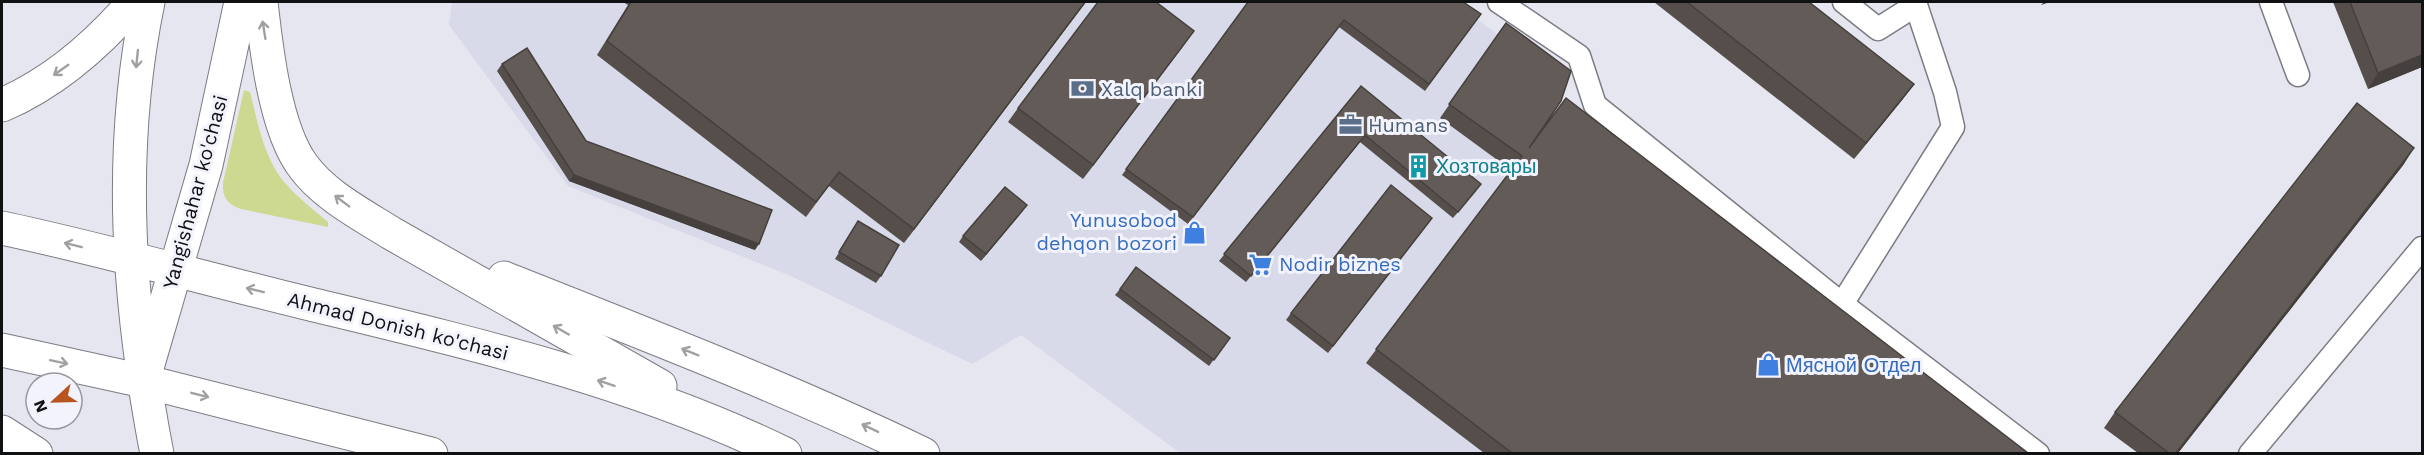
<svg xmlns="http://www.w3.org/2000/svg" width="2424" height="455" font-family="'Work Sans',sans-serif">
<rect width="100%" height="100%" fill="#e5e6ef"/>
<polygon fill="#d8daea" points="452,2 1454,2 1566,85 1556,115 2006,453 1180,453 1021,335 972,364 793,277 568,186 449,25"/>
<path fill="#cdd890" d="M244,90L250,92C258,123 264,159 286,184C298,198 314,210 328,222V227L241,209C227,205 222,196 223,183Z"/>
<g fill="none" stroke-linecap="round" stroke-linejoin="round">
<defs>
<g id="service">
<polyline points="1499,2 1579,56 1595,105 1842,304 2038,454"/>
<polyline points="1844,2 1878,29 1916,5"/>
<polyline points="2271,2 2298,75"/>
<polyline points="1842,304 1953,127 1945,92 1915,2"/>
<polyline points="2250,454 2422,248"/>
</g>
<g id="primary">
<path d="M148,2C117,152 128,304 157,454"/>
<path d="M261,2C266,47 275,129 303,166C324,195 361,214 391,233L660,386"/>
<path d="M2,105C53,83 98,44 134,2"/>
<path d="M2,228C105,250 207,279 310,304C471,343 635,381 785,454"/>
<path d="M504,278C645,334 786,388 923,454"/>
<polyline points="2,350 143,381 431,454"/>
<polyline points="148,364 206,165 241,2"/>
<polyline points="2,432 36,454"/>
</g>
</defs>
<use href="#service" stroke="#7b7c84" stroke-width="25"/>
<use href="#primary" stroke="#7b7c84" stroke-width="35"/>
<use href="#service" stroke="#fff" stroke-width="22"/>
<use href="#primary" stroke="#fff" stroke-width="33"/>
</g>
<g fill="#554e4b">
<polygon points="623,2 1086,2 904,243 829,186 806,217 597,55 628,5"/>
<polygon points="1248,2 1481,14 1425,91 1339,27 1188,224 1122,175"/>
<polygon points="1654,2 1809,2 1914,84 1902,100 1854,159"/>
<polygon points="2333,2 2422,2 2422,67 2368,89"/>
<polygon points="1506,23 1529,148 2028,453 1484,453 1366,363 1511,170 1440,118"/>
<polygon points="1194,31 1083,179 1008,122 1018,108"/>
<polygon points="502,64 586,141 755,250 569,181 497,71"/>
<polygon points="1361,86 1476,191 1453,218 1360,142 1246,282 1219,261"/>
<polygon points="2404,164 2178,453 2138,453 2104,428 2115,412"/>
<polygon points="1027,205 981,261 959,242 963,236"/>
<polygon points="1432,218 1328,353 1286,320 1291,313"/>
<polygon points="858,221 881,276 876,283 835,259"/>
<polygon points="1120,289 1230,338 1209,366 1115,295"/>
</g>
<g fill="#45403d">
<polygon points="1085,2 1086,2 904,243 914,229"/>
<polygon points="2044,2 2050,2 2041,5"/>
<polygon points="1194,31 1184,45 1083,179 1093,165"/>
<polygon points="2422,55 2422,67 2368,89 2378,73"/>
<polygon points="1914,84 1902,100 1854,159 1866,143"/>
<polygon points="1365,135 1360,142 1246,282 1251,276"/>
<polygon points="2414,148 2404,164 2178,453 2176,453"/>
<polygon points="574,175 759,244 755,250 569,181"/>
<polygon points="1027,205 1022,212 981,261 986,254"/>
</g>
<g fill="#635b57" stroke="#45403d" stroke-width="1.5">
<polygon points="631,2 1085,2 914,229 839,172 816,202 607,41"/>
<polygon points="1098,2 1156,2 1194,31 1093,165 1018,108"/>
<polygon points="1248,2 1463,2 1481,14 1429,84 1344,20 1193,217 1126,169"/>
<polygon points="1687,2 1809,2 1914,84 1866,143"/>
<polygon points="2350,2 2422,2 2422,55 2378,73"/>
<polygon points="1506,23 1571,71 1561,101 1529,148 1566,98 2028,453 1512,453 1376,349 1522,156 1449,104"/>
<polygon points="527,48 586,141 772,210 759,244 574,175 502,64"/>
<polygon points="1361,86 1481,184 1458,212 1365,135 1251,276 1224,254"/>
<polygon points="2357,103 2414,148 2176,453 2169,453 2115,412"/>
<polygon points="1391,185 1432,218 1333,346 1291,313"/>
<polygon points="1005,187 1027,205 986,254 963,236"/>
<polygon points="858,221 899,245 881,276 839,252"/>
<polygon points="1136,267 1230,338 1214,360 1120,289"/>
</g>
<defs><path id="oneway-shaft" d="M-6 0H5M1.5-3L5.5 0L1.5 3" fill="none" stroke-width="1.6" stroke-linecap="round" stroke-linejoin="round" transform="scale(1.5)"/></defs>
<g stroke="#9fa0a1">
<use href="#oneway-shaft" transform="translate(264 30) rotate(-99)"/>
<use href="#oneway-shaft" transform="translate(137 59) rotate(96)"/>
<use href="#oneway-shaft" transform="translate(61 70) rotate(145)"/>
<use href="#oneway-shaft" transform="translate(342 201) rotate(-143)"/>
<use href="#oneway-shaft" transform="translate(73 245) rotate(-166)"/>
<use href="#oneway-shaft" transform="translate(255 290) rotate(-166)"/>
<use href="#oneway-shaft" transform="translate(561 330) rotate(-150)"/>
<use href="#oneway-shaft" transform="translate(690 352) rotate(-158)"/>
<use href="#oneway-shaft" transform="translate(59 362) rotate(12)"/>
<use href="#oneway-shaft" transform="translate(606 383) rotate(-162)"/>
<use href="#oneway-shaft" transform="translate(200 395) rotate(14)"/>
<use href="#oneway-shaft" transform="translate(870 428) rotate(-154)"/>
</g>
<defs>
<symbol id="bank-bare" viewBox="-9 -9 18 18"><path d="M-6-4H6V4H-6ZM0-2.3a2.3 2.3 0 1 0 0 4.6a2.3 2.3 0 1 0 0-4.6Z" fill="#5c6f8a" stroke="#f2f3fc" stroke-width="2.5" paint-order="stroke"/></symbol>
<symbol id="office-bare" viewBox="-9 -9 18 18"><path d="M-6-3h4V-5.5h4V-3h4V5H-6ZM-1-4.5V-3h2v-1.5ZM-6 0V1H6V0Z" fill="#5c6f8a" stroke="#f2f3fc" stroke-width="2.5" paint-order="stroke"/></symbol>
<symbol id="building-bare" viewBox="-9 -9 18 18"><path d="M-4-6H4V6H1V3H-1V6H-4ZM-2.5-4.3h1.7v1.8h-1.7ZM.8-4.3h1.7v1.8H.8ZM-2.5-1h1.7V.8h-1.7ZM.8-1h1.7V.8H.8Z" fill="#0f9aa8" stroke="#f2f3fc" stroke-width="2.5" paint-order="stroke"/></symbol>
<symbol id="shop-bare" viewBox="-9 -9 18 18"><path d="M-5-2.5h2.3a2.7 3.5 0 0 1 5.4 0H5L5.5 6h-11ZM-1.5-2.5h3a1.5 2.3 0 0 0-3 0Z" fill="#3f7fe0" stroke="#f2f3fc" stroke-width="2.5" paint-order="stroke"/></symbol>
<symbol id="supermarket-bare" viewBox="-9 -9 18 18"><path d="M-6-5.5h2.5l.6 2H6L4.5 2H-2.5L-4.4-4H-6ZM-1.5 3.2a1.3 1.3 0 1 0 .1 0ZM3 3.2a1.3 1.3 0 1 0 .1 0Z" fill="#3f7fe0" stroke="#f2f3fc" stroke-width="2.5" paint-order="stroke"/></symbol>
</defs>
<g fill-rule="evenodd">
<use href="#bank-bare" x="1066" y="72" width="33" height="33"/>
<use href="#office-bare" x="1334" y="108" width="33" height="33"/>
<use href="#building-bare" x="1402" y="150" width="33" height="33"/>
<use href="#shop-bare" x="1178" y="216" width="33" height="33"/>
<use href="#supermarket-bare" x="1244" y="248" width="33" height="33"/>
<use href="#shop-bare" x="1752" y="348" width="33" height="33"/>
</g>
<g text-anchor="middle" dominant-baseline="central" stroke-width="6" stroke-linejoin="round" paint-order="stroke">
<g font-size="20" fill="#4e5e75" stroke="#f2f3fc" text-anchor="start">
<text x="1101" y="89">Xalq banki</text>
<text x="1368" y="125">Humans</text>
</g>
<g font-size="20" fill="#0d838f" stroke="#f2f3fc" text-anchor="start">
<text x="1436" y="166">Хозтовары</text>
</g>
<g font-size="20" fill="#101113" stroke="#f2f3fc">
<text transform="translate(195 192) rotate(-75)">Yangishahar ko'chasi</text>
<text transform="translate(398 326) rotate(14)">Ahmad Donish ko'chasi</text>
</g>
<g font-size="20" fill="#366cbe" stroke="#f2f3fc" text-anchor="start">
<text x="1177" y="220" text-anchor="end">Yunusobod<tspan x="1177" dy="23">dehqon bozori</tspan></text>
<text x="1279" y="264">Nodir biznes</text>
<text x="1786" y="365">Мясной Отдел</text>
</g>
</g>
<rect width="2424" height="455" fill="none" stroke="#101113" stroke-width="6"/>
<g transform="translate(54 401) rotate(248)"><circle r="28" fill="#f2f3fc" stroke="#98999f" stroke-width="1.5"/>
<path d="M0-4.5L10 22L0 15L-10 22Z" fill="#b8541f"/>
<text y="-9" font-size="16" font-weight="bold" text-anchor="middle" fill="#101113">N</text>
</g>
</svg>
